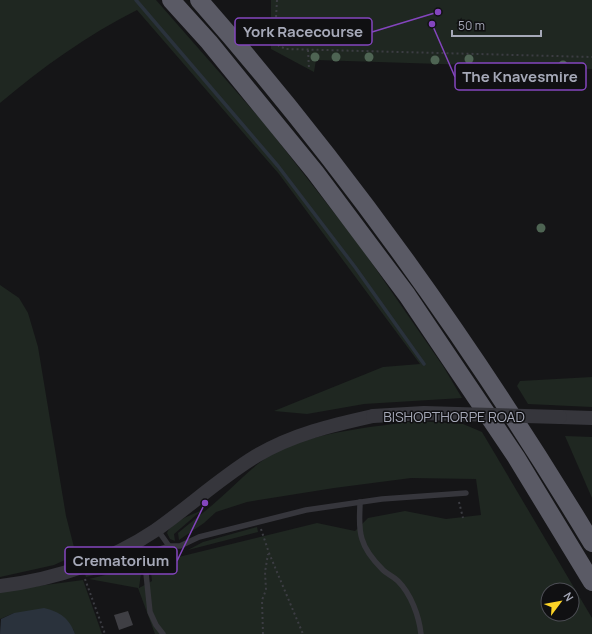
<svg xmlns="http://www.w3.org/2000/svg" width="592" height="634" font-family="Manrope,sans-serif">
<rect width="100%" height="100%" fill="#151517"/>
<g fill="#1f2721" fill-rule="evenodd">
<path d="M0,0H156L264,123L360,246L443,366L462,398L364,404L307,414L274,411L383,367L420,364L279,174L137,10C87,35 43,67 0,103Z"/>
<polygon points="271,0 592,0 592,69 316,60 314,72 271,49"/>
<polygon points="0,285 19,298 28,313 38,347 66,516 76,555 54,565 0,577"/>
<polygon points="592,377 592,407 528,404 517,386 520,381"/>
<path d="M417,421L463,424L482,432L592,618V634H155L138,588L89,579L142,566L139,588L152,581L150,564L317,523L355,531L368,518L405,511L446,519L481,515L476,479L411,478L334,488L247,502L216,512L204,523L179,540L178,533C191,522 205,512 218,500C238,483 256,461 280,450C322,431 372,427 417,421ZM548,590H572V614H548Z"/>
<polygon points="565,436 592,437 592,498"/>
<path d="M202,510L174,534L175,541L170,539L167,533C172,521 192,515 202,510Z"/>
<polygon points="257,527 258,532 188,550 203,542"/>
<polygon points="132,556 140,563 86,577 85,574 125,557"/>
<polygon points="83,580 102,634 75,634 73,629 14,613 0,619 0,591"/>
</g>
<path fill="#2a323c" d="M44,608C60,612 69,618 75,634H0L1,619L14,613Z"/>
<g fill="none" stroke-linecap="round" stroke-linejoin="round">
<polyline stroke="#2a323c" stroke-width="3.5" points="136,0 278,166 355,267 424,364"/>
</g>
<polygon fill="#3f3f44" points="128,611 133,625 119,630 114,615"/>
<g fill="none" stroke-linecap="round" stroke-linejoin="round">
<g stroke="#3c3d43" stroke-width="2" stroke-dasharray="2 3" stroke-linecap="butt">
<polyline points="277,0 275,36 279,46 286,49 592,57"/>
<polyline points="308,50 309,69"/>
<polyline points="459,502 463,518"/>
<polyline points="261,529 269,553 303,634"/>
<polyline points="85,579 105,634"/>
<polyline points="263,634 262,600 266,590 265,572 268,554"/>
</g>
<g stroke="#36363c" stroke-width="5.5">
<path d="M360,502C360,514 358,527 362,539C365,550 375,562 383,570C387,574 393,576 398,581C411,594 419,616 421,634"/>
<polyline points="157,529 169,546"/>
<polyline points="132,545 144,554 150,612 156,625 163,634"/>
<polyline points="144,554 169,546 180,546 199,537 306,510 382,499 466,493"/>
</g>
<g stroke="#36363c" stroke-width="14">
<polyline points="560,417 592,418"/>
<path d="M0,586C57,579 108,562 156,530C190,506 220,478 256,456C293,434 333,425 373,416"/>
</g>
<g stroke="#5a5a65" stroke-width="18">
<polyline points="171,0 209,42 315,172 407,295 516,457 592,582"/>
<path d="M199,0C347,168 476,351 592,543"/>
</g>
<polyline stroke="#36363c" stroke-width="14" points="373,416 424,413 560,417"/>
</g>
<g fill="#4e6453">
<circle cx="315" cy="57" r="4.5"/>
<circle cx="336" cy="57" r="4.5"/>
<circle cx="369" cy="57" r="4.5"/>
<circle cx="469" cy="59" r="4.5"/>
<circle cx="435" cy="60" r="4.5"/>
<circle cx="563" cy="65" r="4.5"/>
<circle cx="541" cy="228" r="4.5"/>
</g>
<g text-anchor="middle" dominant-baseline="central" stroke-width="3" stroke-linejoin="round" paint-order="stroke">
<g font-size="14" fill="#a6a9b8" stroke="#101012">
<text x="454" y="416">BISHOPTHORPE ROAD</text>
</g>
</g>
<path fill="none" stroke="#8445be" stroke-width="1.5" d="M438 12L372 32M432 24L455 77M205 503L177 561"/>
<g fill="#8445be" stroke="#101012" stroke-width="1.5">
<circle cx="438" cy="12" r="4"/>
<circle cx="432" cy="24" r="4"/>
<circle cx="205" cy="503" r="4"/>
</g>
<g fill="#101012" stroke="#8445be" stroke-width="1.5">
<rect x="235" y="18" width="137" height="27" rx="4"/>
<rect x="455" y="63" width="131" height="27" rx="4"/>
<rect x="65" y="547" width="112" height="27" rx="4"/>
</g>
<g font-size="15" text-anchor="middle" font-weight="bold" fill="#a6a9b8">
<text x="303" y="37">York Racecourse</text>
<text x="520" y="82">The Knavesmire</text>
<text x="121" y="566">Crematorium</text>
</g>
<g transform="translate(560 602) rotate(58)"><circle r="19" fill="#101012" stroke="#4c4d54"/>
<path d="M0-3L7 15L0 10L-7 15Z" fill="#fdd427"/>
<text y="-6" font-size="11" font-weight="bold" text-anchor="middle" fill="#a6a9b8">N</text>
</g>
<path d="M452 30v6h89v-6" fill="none" stroke="#a6a9b8" stroke-width="2"/>
<text x="458" y="30" font-size="12" fill="#a6a9b8" stroke="#101012" stroke-width="3" paint-order="stroke">50 m</text>
</svg>
